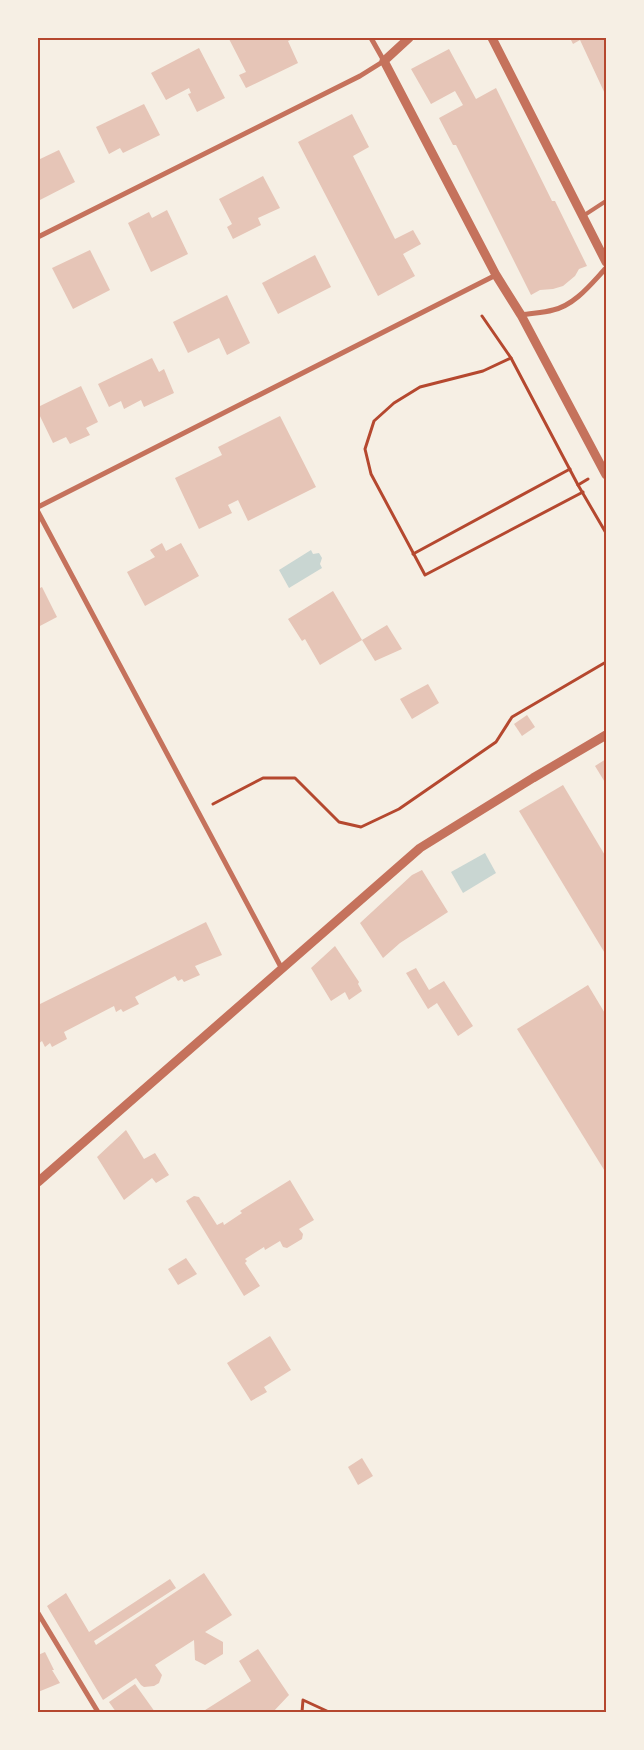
<svg xmlns="http://www.w3.org/2000/svg" width="644" height="1750" font-family="Helvetica,sans-serif">
<rect width="100%" height="100%" fill="#f6efe4"/>
<g fill="#c9d6d2">
<polygon points="311,550 313,554 319,553 322,558 320,564 322,568 289,588 279,570"/>
<polygon points="485,853 496,873 463,893 451,872"/>
</g>
<g fill="#e6c5b7">
<polygon points="232,38 295,38 288,41 298,63 246,88 239,75 246,72 229,39"/>
<polygon points="570,38 606,38 606,96 580,40 573,44"/>
<polygon points="199,48 225,98 197,112 188,94 191,93 189,88 166,100 151,73"/>
<polygon points="449,49 476,99 496,88 552,201 555,201 587,266 579,269 575,276 563,286 553,289 540,290 531,295 456,145 453,145 439,118 463,105 455,91 431,104 411,69"/>
<polygon points="144,104 160,135 123,153 120,148 109,154 96,127"/>
<polygon points="352,114 369,147 353,156 395,239 413,230 421,244 403,254 415,276 378,296 298,142"/>
<polygon points="59,150 75,182 38,201 38,160"/>
<polygon points="263,176 280,208 258,218 261,225 233,239 227,227 232,224 219,199"/>
<polygon points="167,210 188,254 151,272 128,223 149,212 152,218"/>
<polygon points="90,250 110,290 73,309 52,268"/>
<polygon points="315,255 331,287 278,314 262,283"/>
<polygon points="227,295 250,343 227,355 219,338 188,353 173,322"/>
<polygon points="152,358 159,372 164,369 174,393 144,407 141,400 124,409 121,401 109,407 98,384"/>
<polygon points="81,386 98,422 86,428 90,435 70,444 66,437 53,443 38,412 38,407"/>
<polygon points="280,416 316,487 248,521 238,500 228,505 232,513 199,529 175,478 222,455 218,447"/>
<polygon points="162,543 166,551 181,543 199,576 145,606 127,572 155,557 150,550"/>
<polygon points="42,587 57,617 38,627 38,589"/>
<polygon points="333,591 362,640 387,625 402,649 375,661 362,640 320,665 305,639 302,641 288,619"/>
<polygon points="428,684 439,703 412,719 400,699"/>
<polygon points="527,715 535,727 522,736 514,724"/>
<polygon points="606,759 606,784 595,766"/>
<polygon points="563,785 606,857 606,955 519,811"/>
<polygon points="422,870 448,912 400,943 383,958 360,923 412,875"/>
<polygon points="206,922 222,955 195,966 200,975 184,982 182,979 178,981 175,976 135,997 139,1004 123,1012 121,1009 116,1012 114,1006 64,1032 67,1039 52,1047 50,1043 45,1047 42,1041 38,1044 38,1005"/>
<polygon points="335,946 359,982 358,984 362,991 349,1000 345,992 331,1001 311,968"/>
<polygon points="416,968 429,990 444,981 473,1026 458,1036 437,1003 428,1009 406,973"/>
<polygon points="588,985 606,1015 606,1173 517,1029"/>
<polygon points="126,1130 144,1159 155,1153 169,1175 156,1183 152,1178 124,1200 97,1157"/>
<polygon points="290,1180 314,1220 299,1229 303,1234 302,1239 287,1248 283,1247 280,1241 265,1250 264,1247 245,1259 247,1261 245,1263 260,1286 244,1296 186,1201 194,1196 199,1197 217,1225 223,1222 224,1225 242,1213 240,1211"/>
<polygon points="186,1258 197,1274 178,1285 168,1269"/>
<polygon points="270,1336 291,1370 264,1387 267,1392 251,1401 227,1363"/>
<polygon points="362,1458 373,1476 358,1485 348,1467"/>
<polygon points="204,1573 232,1615 205,1632 223,1642 223,1654 205,1665 195,1660 194,1640 155,1665 162,1675 159,1683 154,1686 144,1687 141,1685 136,1678 103,1700 47,1606 66,1593 89,1632 170,1579 176,1588 94,1641 96,1645"/>
<polygon points="258,1649 289,1695 273,1712 202,1712 251,1681 239,1661"/>
<polygon points="45,1652 54,1670 52,1670 60,1683 38,1692 38,1655"/>
<polygon points="135,1684 155,1712 116,1712 109,1702"/>
</g>
<g fill="none" stroke-linecap="round" stroke-linejoin="round">
<g stroke="#b5482f" stroke-width="3">
<polyline points="482,316 511,358 578,485"/>
<polyline points="511,358 483,371 420,387 394,403 374,421 365,449 371,474 425,575 583,492"/>
<polyline points="588,479 578,485 606,533"/>
<polyline points="413,554 570,469"/>
<polyline points="213,804 263,778 295,778 339,822 361,827 399,809 496,742 512,717 606,662"/>
<polyline points="302,1712 303,1700 329,1712"/>
</g>
<polyline stroke="#c5725c" stroke-width="4" points="583,216 606,201"/>
<g stroke="#c5725c" stroke-width="5">
<polyline points="38,237 360,76 384,61 371,38"/>
<path d="M521,315C532,313 543,313 553,310C575,305 591,284 606,268"/>
<polyline points="38,507 496,275"/>
<polyline points="38,512 282,969"/>
<polyline points="38,1613 98,1712"/>
</g>
<g stroke="#c5725c" stroke-width="9">
<polyline points="409,38 384,61 496,275 521,315 606,475"/>
<polyline points="492,38 606,262"/>
<polyline points="38,1182 420,848 533,778 606,735"/>
</g>
</g>
<rect width="644" height="1750" fill="none" stroke="#f6efe4" stroke-width="78"/>
<rect x="39" y="39" width="566" height="1672" fill="none" stroke="#b5482f" stroke-width="2"/>
</svg>
